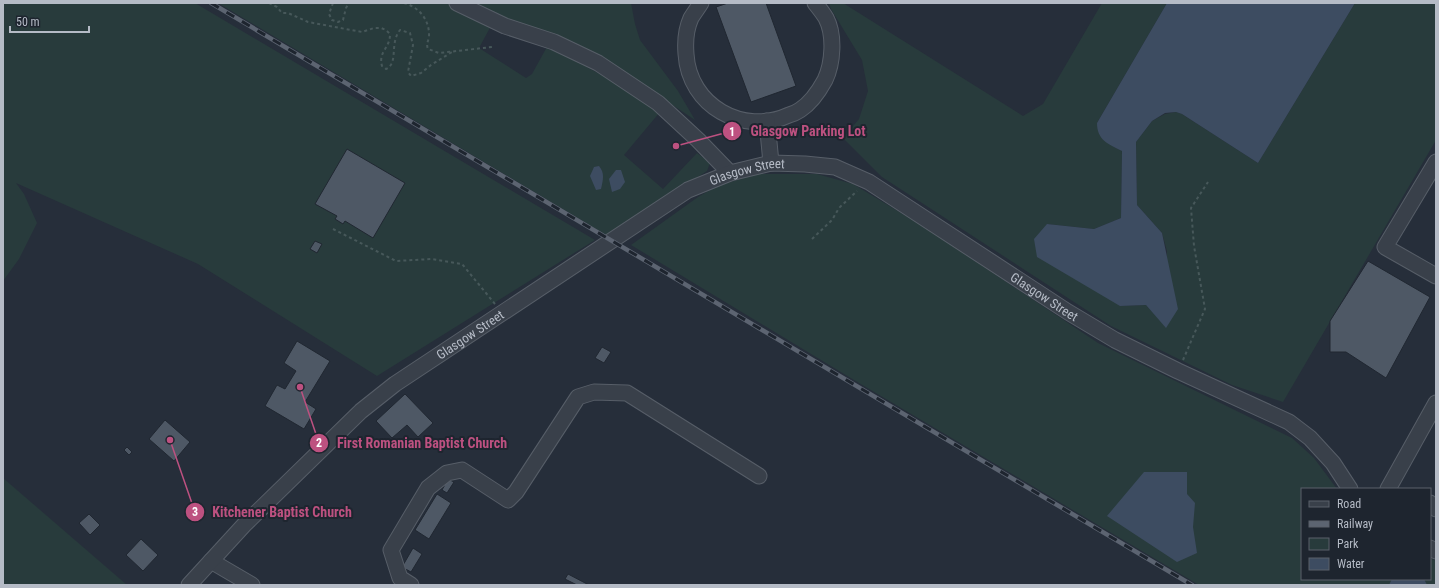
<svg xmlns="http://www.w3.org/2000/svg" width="1439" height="588" font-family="'Roboto Condensed',sans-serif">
<rect width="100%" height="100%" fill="#262e3a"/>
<g fill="#283b3c">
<polygon points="3,3 195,3 595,240 377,376 198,264 16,183 24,194 37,223 19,259 3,281"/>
<polygon points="218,3 447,3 492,24 479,48 526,78 532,74 548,45 651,103 660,112 624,155 663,189 697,153 710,163 707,171 608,236"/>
<polygon points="468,3 631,3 635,24 640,40 678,91 695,120 668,102 519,27"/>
<polygon points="829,3 843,3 1023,116 1043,104 1102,3 1167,3 1097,123 1114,147 1122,151 1121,218 1094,229 1047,224 1120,306 1146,305 1166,327 1167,251 1162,233 1137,205 1136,142 1152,121 1165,114 1176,112 1182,114 1258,163 1355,3 1436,3 1436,140 1283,402 1232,385 1111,326 882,177 843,138 859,119 868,91 862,60 831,9"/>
<polygon points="757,174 817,174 853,184 921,225 1098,343 1292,438 1314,458 1337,489 1302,489 1302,579 1430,579 1430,558 1436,561 1436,585 1199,585 854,380 631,245 698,197 717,186"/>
<polygon points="3,478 127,585 5,585 3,583"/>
</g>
<g fill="#3d4c61">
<path d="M1167,3H1355L1258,163L1182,114L1176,112L1165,113L1152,121L1136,142L1137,205L1162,233L1178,309L1166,328L1146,305L1120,306L1037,257L1034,239L1047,224L1094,229L1121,218L1122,151C1108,144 1097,140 1097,123Z"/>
<path d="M599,166C605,173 603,180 601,189L596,190L590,176L594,167Z"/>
<polygon points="616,170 621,170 625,182 620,189 612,192 609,179"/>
<polygon points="1144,472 1187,472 1187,494 1195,503 1193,527 1197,553 1177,562 1107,516"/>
<polygon points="1392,579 1424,579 1427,585 1389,585"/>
</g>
<g fill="#4e5865" stroke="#202731">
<polygon points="728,3 766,3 796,86 751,102 716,7"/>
<polygon points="347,149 405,183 373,238 345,221 343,224 335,219 337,216 315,204"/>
<polygon points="315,241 322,244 317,253 310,249"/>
<polygon points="1368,261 1430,297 1386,378 1346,352 1330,352 1330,321"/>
<polygon points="297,341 330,361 305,402 316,409 304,429 265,406 277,385 285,389 296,371 284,363"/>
<polygon points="602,347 611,352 604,363 595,358"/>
<polygon points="405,394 433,423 418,437 407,425 392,438 376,421"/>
<polygon points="165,420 190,442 174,461 149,439"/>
<polygon points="127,447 132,452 129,455 124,450"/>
<polygon points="448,479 454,482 447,493 442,490"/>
<polygon points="437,494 451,503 429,539 415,530"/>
<polygon points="89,514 100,525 90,535 79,523"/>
<polygon points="141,539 158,555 143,571 126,555"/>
<polygon points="413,548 422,554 411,572 402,567"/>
<polygon points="568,574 589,585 577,585 565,579"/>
</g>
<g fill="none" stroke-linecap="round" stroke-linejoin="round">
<defs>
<g id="minor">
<polyline points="457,3 505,26 554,42 598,63 658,103 698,140 730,173"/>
<path d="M701,3C698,8 694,13 691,18C686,29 685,42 686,54C689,106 743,136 789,115C793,114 797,112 800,110C811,103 819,91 825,80C833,63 835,35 826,18C823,13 819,8 815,3"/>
<polyline points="767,121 771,163"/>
<polyline points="1436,162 1385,247 1436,276"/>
<polyline points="1388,489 1436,403"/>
<polyline points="1430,503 1436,509"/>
<polyline points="1430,548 1436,551"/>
<polyline points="211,561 252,585"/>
<path id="s1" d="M189,585L244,525L361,411L395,384L688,190L730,173L771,163L805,164L835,167L869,182L1068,312L1115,340L1178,371L1289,422L1310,438L1333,463L1350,489"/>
<polyline points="411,585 400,578 391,550 428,488 447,473 462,470 508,500 516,492 578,397 594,392 627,393 759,476"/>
</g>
</defs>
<use href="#minor" stroke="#575e68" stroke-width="17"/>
<g stroke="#47585a" stroke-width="2" stroke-dasharray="3 3" stroke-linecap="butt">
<path d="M269,3L277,7L282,13H288L308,22L362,32L374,28H381L386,30L390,34C390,49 378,51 382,66L386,69C399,63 389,44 400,30L410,33L413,45L408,72L411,76L421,73L431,65L452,52"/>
<polyline points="333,3 329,14 332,20 338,22 343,20 346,8 349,3"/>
<path d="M404,3C419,7 430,20 429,37C428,42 426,44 428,49L439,53L492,47"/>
<polyline points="333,229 396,261 432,259 462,264 495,304"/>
<polyline points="812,239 832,220 839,208 857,191"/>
<polyline points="1183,360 1205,309 1194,246 1191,208 1208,182"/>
</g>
<use href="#minor" stroke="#39404a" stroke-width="15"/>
<defs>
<polyline id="rail" points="211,3 1192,585"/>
</defs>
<use href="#rail" stroke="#5c6471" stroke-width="4.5"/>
<use href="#rail" stroke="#1e252f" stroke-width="3" stroke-dasharray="9" stroke-linecap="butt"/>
</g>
<g text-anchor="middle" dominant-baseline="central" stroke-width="4" stroke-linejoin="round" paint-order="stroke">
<g font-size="13" fill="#b5bbc6" stroke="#1e252f">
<text stroke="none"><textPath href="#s1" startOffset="702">Glasgow Street</textPath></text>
<text stroke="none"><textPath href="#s1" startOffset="1038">Glasgow Street</textPath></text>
<text stroke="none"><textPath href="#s1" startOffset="378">Glasgow Street</textPath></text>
</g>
</g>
<path fill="none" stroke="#bd5180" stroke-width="1.5" d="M676 146L732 131M300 387L319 443M170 440L195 512"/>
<g fill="#bd5180" stroke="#1e252f" stroke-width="1.5">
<circle cx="676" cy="146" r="4"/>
<circle cx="300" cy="387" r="4"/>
<circle cx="170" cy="440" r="4"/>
<circle cx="732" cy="131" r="10"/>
<circle cx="319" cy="443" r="10"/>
<circle cx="195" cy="512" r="10"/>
</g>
<g font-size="12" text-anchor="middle" font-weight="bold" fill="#fff">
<text x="732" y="136">1</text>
<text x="319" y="447">2</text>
<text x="195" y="516">3</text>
</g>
<g font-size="14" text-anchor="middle" font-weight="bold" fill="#bd5180" stroke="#1e252f" stroke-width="4" stroke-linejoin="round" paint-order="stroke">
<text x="808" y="136">Glasgow Parking Lot</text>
<text x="422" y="448">First Romanian Baptist Church</text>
<text x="282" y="517">Kitchener Baptist Church</text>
</g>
<rect width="1439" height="588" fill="none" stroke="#b5bbc6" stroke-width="8"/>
<rect x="1301" y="488" width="130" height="92" fill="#1e252f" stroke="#5a616b"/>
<rect x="1309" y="501" width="20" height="6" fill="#39404a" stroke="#5a616b"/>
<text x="1337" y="508" font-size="12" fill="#b5bbc6">Road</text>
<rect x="1309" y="521" width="20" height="6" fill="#5c6471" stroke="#5a616b"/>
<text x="1337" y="528" font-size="12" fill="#b5bbc6">Railway</text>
<rect x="1309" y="538" width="20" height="12" fill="#283b3c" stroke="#5a616b"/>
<text x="1337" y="548" font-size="12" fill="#b5bbc6">Park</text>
<rect x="1309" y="558" width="20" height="12" fill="#3d4c61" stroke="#5a616b"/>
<text x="1337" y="568" font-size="12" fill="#b5bbc6">Water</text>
<path d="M10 26v6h79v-6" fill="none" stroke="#b5bbc6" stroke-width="2"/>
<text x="16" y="26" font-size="12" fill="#b5bbc6" stroke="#1e252f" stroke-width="3" paint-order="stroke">50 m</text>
</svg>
